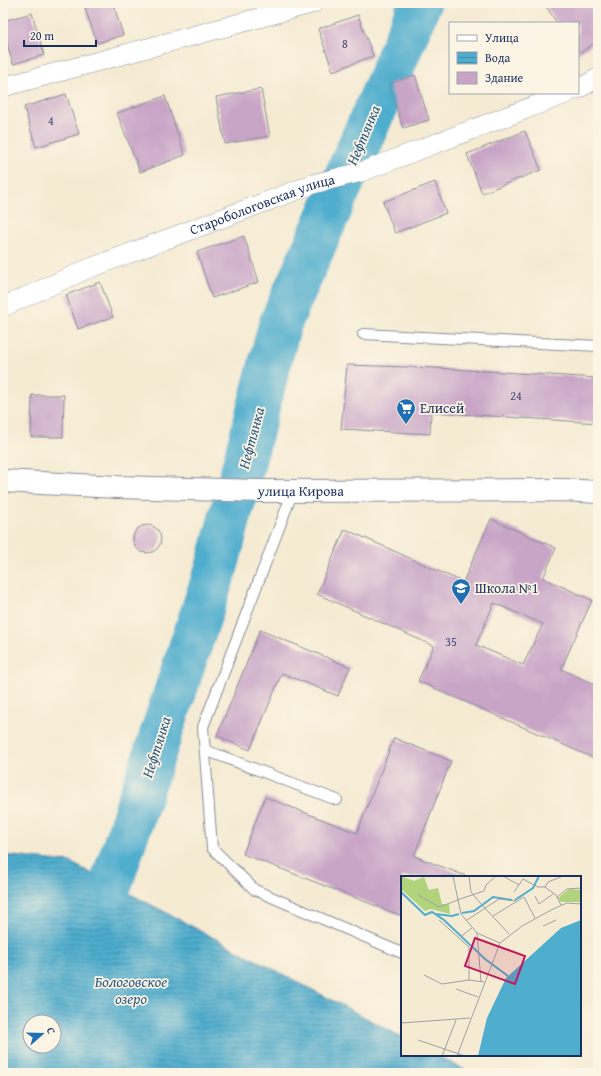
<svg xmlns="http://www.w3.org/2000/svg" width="601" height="1076" font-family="'Gentium Book Plus',serif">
<defs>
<pattern id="water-rules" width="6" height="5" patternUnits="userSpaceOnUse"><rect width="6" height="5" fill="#4fadce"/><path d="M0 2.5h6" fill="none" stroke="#418daa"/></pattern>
</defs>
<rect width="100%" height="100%" fill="#fcf5e5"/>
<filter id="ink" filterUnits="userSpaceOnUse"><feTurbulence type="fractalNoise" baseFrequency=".025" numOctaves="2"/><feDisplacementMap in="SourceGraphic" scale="8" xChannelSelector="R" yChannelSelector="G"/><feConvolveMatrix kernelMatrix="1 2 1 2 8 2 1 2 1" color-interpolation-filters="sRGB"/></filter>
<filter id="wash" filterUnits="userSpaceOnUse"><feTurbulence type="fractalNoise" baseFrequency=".012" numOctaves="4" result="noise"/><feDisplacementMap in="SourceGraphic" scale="16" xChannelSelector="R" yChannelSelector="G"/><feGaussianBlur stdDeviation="0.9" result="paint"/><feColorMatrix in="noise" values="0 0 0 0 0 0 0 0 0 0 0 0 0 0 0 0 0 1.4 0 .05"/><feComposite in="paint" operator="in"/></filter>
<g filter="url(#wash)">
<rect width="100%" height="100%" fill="#f5ebd3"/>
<path fill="url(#water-rules)" stroke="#356e96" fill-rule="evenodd" d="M3,855L70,862L402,1037V1055H436L471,1073H3ZM30,1022H54V1046H30Z"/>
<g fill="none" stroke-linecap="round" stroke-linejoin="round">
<polyline stroke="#4fadce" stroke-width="43" points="111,884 218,563 280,324 388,80 420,3"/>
</g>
<g id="blocks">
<g fill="#c8a4c7" fill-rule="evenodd">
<polygon points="101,3 113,3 123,35 97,43 85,8"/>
<polygon points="544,3 598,3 598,41 578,54 578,23 557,23"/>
<polygon points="32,13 44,55 13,64 3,30 3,21"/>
<polygon points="358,15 373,56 333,71 318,29"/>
<polygon points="415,75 429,120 403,128 389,84"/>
<polygon points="261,89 270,136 225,144 216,97"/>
<polygon points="66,94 79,134 36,147 24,107"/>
<polygon points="165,96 185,155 140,172 117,113"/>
<polygon points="525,131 541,170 482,193 467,154"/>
<polygon points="435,182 446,213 395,233 383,202"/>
<polygon points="244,236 259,282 212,298 197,252"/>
<polygon points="100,282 113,317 78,329 66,295"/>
<polygon points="347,365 436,368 598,378 598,423 431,412 430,434 341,429"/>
<polygon points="32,395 64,395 63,437 31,437"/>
<path d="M491,519L556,548L543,578L592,600L561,669L598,686V760L418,681L434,646L317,594L345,529L463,582ZM494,603L543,624L523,665L476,645Z"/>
<circle cx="147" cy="539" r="14"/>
<polygon points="260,630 350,667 338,696 282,673 250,750 217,736"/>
<polygon points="394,738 451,761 414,856 466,876 466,877 402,877 402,916 243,854 265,797 357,833"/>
</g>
</g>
</g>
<g filter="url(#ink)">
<use href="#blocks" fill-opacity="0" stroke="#888d98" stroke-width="1"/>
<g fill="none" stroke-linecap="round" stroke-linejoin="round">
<defs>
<g id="service">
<polyline points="363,334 598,346"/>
<polyline points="293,491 203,727 212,848 255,890 402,953"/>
<polyline points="205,750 337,800"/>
</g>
<g id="minor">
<polyline points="3,87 314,3"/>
<polyline points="578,89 598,78"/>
<path id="s1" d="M3,307L85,270L313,184L361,172L568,93"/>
</g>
<g id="secondary">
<path id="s2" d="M3,481L117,487L262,491L563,490L598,492"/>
</g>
</defs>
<use href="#service" stroke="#888d98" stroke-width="12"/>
<use href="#minor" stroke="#888d98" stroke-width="20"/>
<use href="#secondary" stroke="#888d98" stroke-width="24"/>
<use href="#service" stroke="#fff" stroke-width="10"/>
<use href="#minor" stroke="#fff" stroke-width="19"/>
<use href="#secondary" stroke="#fff" stroke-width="22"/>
</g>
</g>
<defs>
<symbol id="supermarket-pin" viewBox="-11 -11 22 30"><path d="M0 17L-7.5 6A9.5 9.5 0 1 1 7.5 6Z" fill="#1f6fb2" stroke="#fcf5e5"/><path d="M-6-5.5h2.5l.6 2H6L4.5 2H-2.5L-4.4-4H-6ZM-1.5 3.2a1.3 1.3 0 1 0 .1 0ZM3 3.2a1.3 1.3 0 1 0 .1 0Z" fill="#fff"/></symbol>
<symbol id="school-pin" viewBox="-11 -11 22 30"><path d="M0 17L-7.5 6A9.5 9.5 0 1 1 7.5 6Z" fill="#1f6fb2" stroke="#fcf5e5"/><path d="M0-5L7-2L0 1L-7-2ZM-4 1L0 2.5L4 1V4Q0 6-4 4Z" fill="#fff"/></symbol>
</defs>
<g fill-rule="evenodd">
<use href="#supermarket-pin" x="395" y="397" width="22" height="30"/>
<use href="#school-pin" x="450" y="577" width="22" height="30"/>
</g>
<g text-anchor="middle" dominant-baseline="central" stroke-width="3.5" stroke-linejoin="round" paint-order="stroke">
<g font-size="12" fill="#464c78">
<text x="345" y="43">8</text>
<text x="51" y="120">4</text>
<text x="516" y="395">24</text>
<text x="451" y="641">35</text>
</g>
<g font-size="14" fill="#1b2f5e" stroke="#fcf5e5">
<text stroke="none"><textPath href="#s1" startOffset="279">Старобологовская улица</textPath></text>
<text stroke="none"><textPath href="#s2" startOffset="298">улица Кирова</textPath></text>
</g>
<g font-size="14" fill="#1b2f5e" stroke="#fcf5e5" text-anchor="start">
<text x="420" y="408">Елисей</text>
<text x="475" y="588">Школа №1</text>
</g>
<g font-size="15" font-style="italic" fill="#2d5b85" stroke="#fcf5e5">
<text transform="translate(363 135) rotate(-67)">Нефтянка</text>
<text transform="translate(251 438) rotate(-75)">Нефтянка</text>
<text transform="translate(156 747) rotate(-72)">Нефтянка</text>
<text x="131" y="981">Бологовское<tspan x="131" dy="17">озеро</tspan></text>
</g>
</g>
<g transform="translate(401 876)">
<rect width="180" height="180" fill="#f5ebd3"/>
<path d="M0,0L13,5L23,1L28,14L37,12L41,28H48L49,38L30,33L24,35L0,13Z" fill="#b1d37b"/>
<path d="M168,13L180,14V26H160L157,22Z" fill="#b1d37b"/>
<path d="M180,44V179L77,180L86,142L105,102L160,52Z" fill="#4fadce"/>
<path fill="none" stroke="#4fadce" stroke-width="2" d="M0,16L24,39L31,36L43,44L84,83L107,100M114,24L132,12L138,0M61,37L73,35L92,21L111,24M34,38L51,40L58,38"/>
<path fill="none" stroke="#9ea0a4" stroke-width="1" d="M52,0L60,38L76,57L99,67M68,0L70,16L80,28M102,0L118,9M144,11L147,6L162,0M113,16L122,3L137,11H144L155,19L160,29M17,19L38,31L57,24M134,20L138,28L152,18M156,21L166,13L180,12M56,24L83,15L85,9L95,0M82,30L108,58M92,40L123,21L134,42M38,44L68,71V104M66,44L98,23L115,25M142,50L155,44M76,57L80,106M59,61L71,52M23,99L41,108L68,104L83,106M55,113L77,121M0,147L69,142M17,164L64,180M41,180L55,144M56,180L99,67L121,50L152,33L166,27L180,28"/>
<path fill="#c2185b" fill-opacity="0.15" stroke="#c2185b" stroke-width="2" d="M74,62L124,80L114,108L64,90Z"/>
<rect width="180" height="180" fill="none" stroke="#1b2f5e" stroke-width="2"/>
</g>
<rect width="601" height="1076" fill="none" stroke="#fcf5e5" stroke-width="16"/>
<rect x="449" y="22" width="130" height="72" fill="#fcf5e5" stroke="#a2a6af"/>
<rect x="457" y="35" width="20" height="6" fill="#ffffff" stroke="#a2a6af"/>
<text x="485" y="42" font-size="12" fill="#1b2f5e">Улица</text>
<rect x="457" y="52" width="20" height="12" fill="url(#water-rules)" stroke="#a2a6af"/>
<text x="485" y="62" font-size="12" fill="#1b2f5e">Вода</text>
<rect x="457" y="72" width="20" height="12" fill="#c8a4c7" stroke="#a2a6af"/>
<text x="485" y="82" font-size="12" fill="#1b2f5e">Здание</text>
<g transform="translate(42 1034) rotate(70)"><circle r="19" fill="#fcf5e5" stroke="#a2a6af"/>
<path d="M0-3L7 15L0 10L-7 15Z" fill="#1f6fb2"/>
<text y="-6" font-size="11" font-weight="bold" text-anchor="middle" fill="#1b2f5e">С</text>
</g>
<path d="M24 40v6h72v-6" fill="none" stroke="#1b2f5e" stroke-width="2"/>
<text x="30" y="40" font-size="12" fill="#1b2f5e" stroke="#fcf5e5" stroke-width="3" paint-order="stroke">20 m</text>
</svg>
